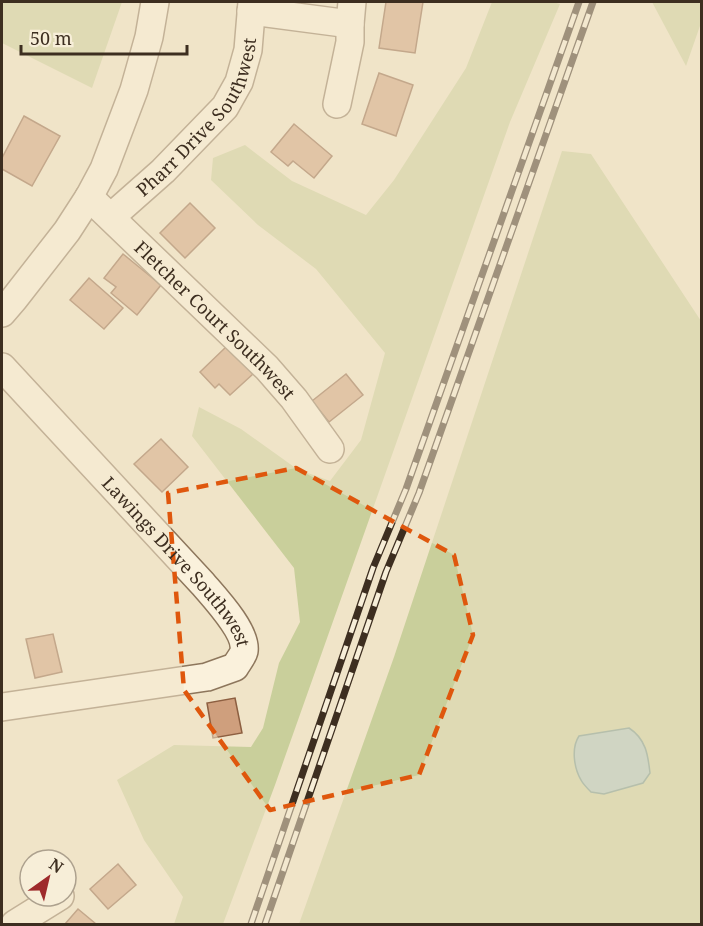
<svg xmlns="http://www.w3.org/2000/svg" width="703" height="926" font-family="'Noto Serif',serif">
<rect width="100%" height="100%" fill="#f0e4c8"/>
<g fill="#c9cf9b">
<polygon points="2,2 122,2 92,88 2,43"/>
<polygon points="492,2 553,2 560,4 510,122 275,785 223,924 174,924 183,897 144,840 117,780 174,745 251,747 263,728 279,663 300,622 294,568 192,436 199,407 241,429 297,469 330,481 361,440 385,353 316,269 258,225 211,180 213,158 245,145 292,181 366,215 394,180 466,68"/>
<polygon points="652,2 701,2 701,23 686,66"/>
<polygon points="562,151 591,154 701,321 701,924 299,924 394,657"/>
</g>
<path fill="#a9c4bc" stroke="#6f938a" stroke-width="1.5" d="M629,728C646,739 648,755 650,773L643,783L604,794L591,792C587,788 583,784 581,780C574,768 571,748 579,736Z"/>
<g fill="#cf9f7d" stroke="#8d5f41" stroke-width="1.5">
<polygon points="386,2 423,2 415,53 379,48"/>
<polygon points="379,73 413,85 396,136 362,124"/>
<polygon points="24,116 60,136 32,186 2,169 2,158"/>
<polygon points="294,124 332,156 314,178 293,161 288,166 271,152"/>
<polygon points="190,203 215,228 185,258 160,233"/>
<polygon points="123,254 161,285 137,315 111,293 116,287 104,278"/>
<polygon points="89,278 123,308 104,329 70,300"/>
<polygon points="227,346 253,374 230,395 219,384 215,388 200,372"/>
<polygon points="346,374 363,395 329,422 312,401"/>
<polygon points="161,439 188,467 162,492 134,464"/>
<polygon points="53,634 62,672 35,678 26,639"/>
<polygon points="235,698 242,733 213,738 207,703"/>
<polygon points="118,864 136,885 108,909 90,889"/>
<polygon points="78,909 96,924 65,924"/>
</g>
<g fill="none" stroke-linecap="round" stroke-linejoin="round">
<defs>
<g id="minor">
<polyline points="251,11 350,24 352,2"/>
<polyline points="337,104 350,42 350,24"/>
<path id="s1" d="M89,197L267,368L294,399L330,449"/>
<path id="s2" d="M111,217L163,171L225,107L239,82L248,50L252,2"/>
<polyline points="2,313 14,299 67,231 89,197 104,169 134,90 149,37 155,2"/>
<path id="s3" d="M2,367L203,584C215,598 247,632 244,651C243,656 237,663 235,667L207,677L2,707"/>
<polyline points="15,924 60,896"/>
</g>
</defs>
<use href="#minor" stroke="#8d765c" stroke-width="30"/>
<use href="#minor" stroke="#faf1dc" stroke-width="27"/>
<defs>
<g id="rail">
<polyline points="251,924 373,568 406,489 579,2"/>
<polyline points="265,924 386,572 419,493 593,2"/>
</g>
</defs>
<use href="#rail" stroke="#3d2e20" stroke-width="7"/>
<use href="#rail" stroke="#f7eed8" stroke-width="4.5" stroke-dasharray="14" stroke-linecap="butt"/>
</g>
<path d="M0 0H703V926H0ZM296,468L454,555L473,635L419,775L270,810L184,690L168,493Z" fill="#f0e4c8" fill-opacity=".55" fill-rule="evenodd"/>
<path fill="none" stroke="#df570d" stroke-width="4.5" stroke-dasharray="12 8" stroke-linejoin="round" d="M296,468L454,555L473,635L419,775L270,810L184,690L168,493Z"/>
<g text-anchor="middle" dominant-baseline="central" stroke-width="4.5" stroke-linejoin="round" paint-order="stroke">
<g font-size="18" fill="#3d2e20" stroke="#f7eed8">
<text stroke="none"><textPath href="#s2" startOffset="135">Pharr Drive Southwest</textPath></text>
<text stroke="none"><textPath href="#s1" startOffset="176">Fletcher Court Southwest</textPath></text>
<text stroke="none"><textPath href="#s3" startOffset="262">Lawings Drive Southwest</textPath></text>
</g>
</g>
<rect width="703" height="926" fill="none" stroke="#3d2e20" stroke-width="6"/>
<g transform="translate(48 878) rotate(34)"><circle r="28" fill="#f7eed8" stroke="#ada18e" stroke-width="1.5"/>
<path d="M0-4.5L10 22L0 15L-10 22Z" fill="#9e2a2b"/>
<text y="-9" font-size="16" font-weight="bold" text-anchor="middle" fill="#3d2e20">N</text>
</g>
<path d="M21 45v9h166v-9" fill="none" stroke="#3d2e20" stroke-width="3"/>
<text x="30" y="45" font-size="18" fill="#3d2e20" stroke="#f7eed8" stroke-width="4.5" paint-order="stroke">50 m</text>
</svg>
